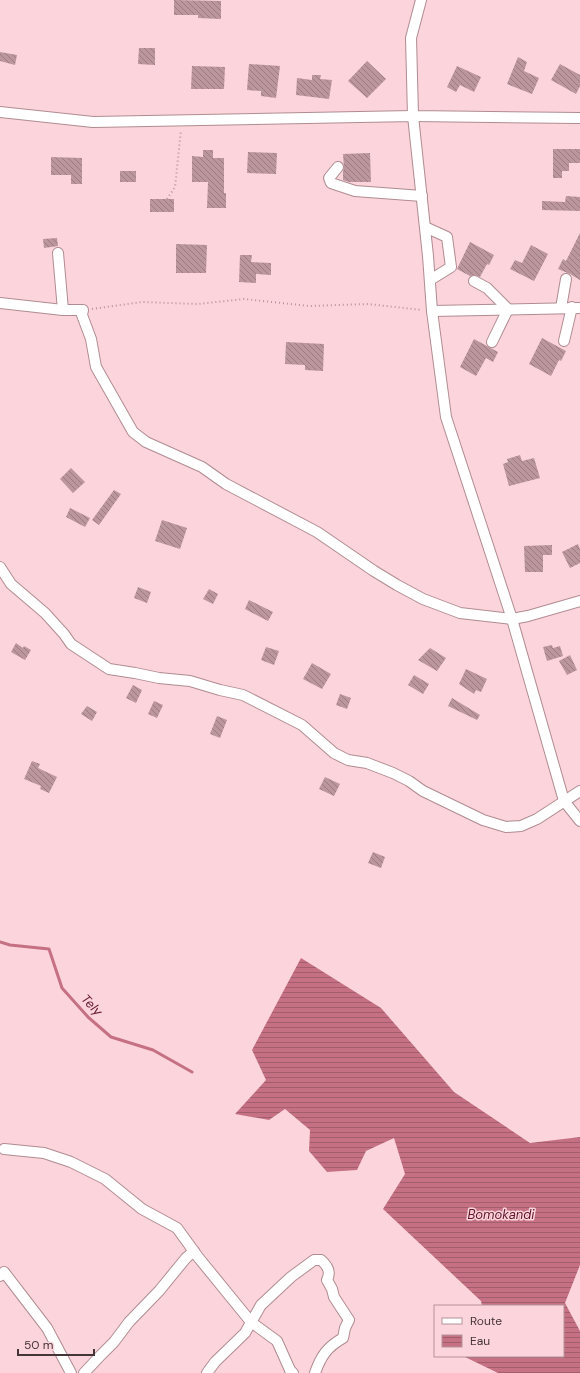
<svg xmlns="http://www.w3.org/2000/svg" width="580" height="1373" font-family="'DM Sans',sans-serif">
<defs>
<pattern id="water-rules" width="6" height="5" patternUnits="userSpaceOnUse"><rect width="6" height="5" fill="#c57183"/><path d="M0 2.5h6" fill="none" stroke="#a25e6c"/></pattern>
<pattern id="building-back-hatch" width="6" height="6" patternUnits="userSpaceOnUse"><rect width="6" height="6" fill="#bb979d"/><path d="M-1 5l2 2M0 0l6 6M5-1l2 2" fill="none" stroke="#9a7c81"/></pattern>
</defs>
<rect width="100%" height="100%" fill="#fcd4db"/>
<polygon fill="url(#water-rules)" points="301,958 381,1008 454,1092 530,1143 580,1137 580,1265 565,1303 580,1331 580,1373 498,1373 463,1356 563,1356 563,1306 482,1306 481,1301 383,1209 405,1174 394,1138 366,1151 357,1170 327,1172 309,1151 310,1130 285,1109 269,1120 235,1114 266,1080 252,1050"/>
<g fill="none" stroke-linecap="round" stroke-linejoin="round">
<polyline stroke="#c57183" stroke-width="3" points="0,942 10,945 49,949 62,988 88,1017 111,1037 153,1050 192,1072"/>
</g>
<g fill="url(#building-back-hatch)">
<polygon points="174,0 221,1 221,19 198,18 198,15 174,15"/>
<polygon points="139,48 155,48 155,65 138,64"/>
<polygon points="0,52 17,55 15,65 0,61"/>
<polygon points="518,57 527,62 524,71 539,78 532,94 507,84"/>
<polygon points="367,61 386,79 367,98 348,81"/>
<polygon points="249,64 280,66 276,98 261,96 261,91 247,90"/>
<polygon points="560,64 580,75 580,86 576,94 551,80"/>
<polygon points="192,66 225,67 224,89 191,89"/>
<polygon points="457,66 481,77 474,92 460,85 456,92 447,87"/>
<polygon points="312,75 321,75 320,79 332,80 329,99 296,95 297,78 312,80"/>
<polygon points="553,149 580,149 580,163 569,163 569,171 562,171 562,178 553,178"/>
<polygon points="203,150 213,150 213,158 224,158 224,193 226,193 226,208 207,208 208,182 192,182 192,156 203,157"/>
<polygon points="248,152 277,153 276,174 247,173"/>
<polygon points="370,153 371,182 349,182 343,180 343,171 344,168 343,154"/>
<polygon points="51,157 82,158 82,184 71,184 71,175 51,175"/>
<rect x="120" y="171" width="16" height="11"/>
<polygon points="566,196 580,197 580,211 542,210 542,201 565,202"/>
<rect x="150" y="199" width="24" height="13"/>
<polygon points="580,233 580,280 570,274 558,269 563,259 566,261"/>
<polygon points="57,238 58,246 44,248 43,239"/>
<polygon points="470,242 494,255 489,265 487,264 480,277 474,275 470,276 457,269"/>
<polygon points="176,244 207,245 206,273 176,273"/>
<polygon points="531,245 548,254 534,281 510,269 515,260 522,263"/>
<polygon points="240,255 252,255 251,262 271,263 271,275 256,274 256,283 239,282"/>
<polygon points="542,338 566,351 561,361 559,360 551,376 529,364"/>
<polygon points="474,339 498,352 493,362 486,358 476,376 460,367"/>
<polygon points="286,342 324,344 323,371 305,370 305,365 285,364"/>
<polygon points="520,455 522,461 534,458 540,478 509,486 503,464 508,462 507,459"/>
<polygon points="71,468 85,482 73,493 60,479"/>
<polygon points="114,490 121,494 99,525 92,520"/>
<polygon points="70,508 90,518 85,527 66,517"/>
<polygon points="162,520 187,528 180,549 155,541"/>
<polygon points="578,544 580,549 580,563 570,568 562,552"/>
<polygon points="552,545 552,555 543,555 543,572 525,572 524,546"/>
<polygon points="138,587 151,592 147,603 134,598"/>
<polygon points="209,589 218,594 213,604 203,599"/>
<polygon points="249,600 273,612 268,621 245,609"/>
<polygon points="16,643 23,648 24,646 31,650 25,660 11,652"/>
<polygon points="552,645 553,648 560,646 563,656 547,661 543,647"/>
<polygon points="266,647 279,651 274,665 261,660"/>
<polygon points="430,648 446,658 437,671 418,660"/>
<polygon points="570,655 577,670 567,675 559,661"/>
<polygon points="312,663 331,674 322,689 303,679"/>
<polygon points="466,669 487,679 481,692 476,690 474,694 459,684"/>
<polygon points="414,675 429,684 423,694 408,685"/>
<polygon points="133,685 142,690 136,703 126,698"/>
<polygon points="340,694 351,698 347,709 336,705"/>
<polygon points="452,698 480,715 477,720 448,706"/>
<polygon points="154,701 163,705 157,718 148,714"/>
<polygon points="87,706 97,712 92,721 81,714"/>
<polygon points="217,716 227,720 220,738 210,734"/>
<polygon points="32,761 40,764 38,768 57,777 49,793 40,789 41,786 24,779"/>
<polygon points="325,777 340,784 334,796 319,789"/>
<polygon points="373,852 385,857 381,868 368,863"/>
</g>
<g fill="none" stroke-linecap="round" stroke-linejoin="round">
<defs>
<g id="minor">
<polyline points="421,0 411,38 413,116 580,118"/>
<polyline points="0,112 93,122 413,116 428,256 432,311 580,308"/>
<polyline points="338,167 329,178 331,183 355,191 422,196"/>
<polyline points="425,227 447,237 451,267 430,280"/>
<polyline points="58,253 63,310"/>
<polyline points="474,281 487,288 508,309 492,342"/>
<polyline points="0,303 63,310 83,310 82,315 91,339 96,367 133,432 146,442 202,467 226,484 317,532 374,571 397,585 423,599 460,613 512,619 528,616 580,601"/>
<polyline points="561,308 566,279"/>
<polyline points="432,311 446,417 512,619 564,801 580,821"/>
<polyline points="564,341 572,307"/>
<polyline points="0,567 11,584 45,613 64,634 71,644 109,669 135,673 159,678 190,681 220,690 243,695 302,725 334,753 348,760 367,763 393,773 409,781 423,791 483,820 506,827 521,826 537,819 580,791"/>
<polyline points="4,1149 44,1153 71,1162 105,1179 142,1209 177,1228 198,1257 251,1322 277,1341 290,1370 293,1373"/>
<polyline points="0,1276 4,1272 47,1328 71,1373"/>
<polyline points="84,1373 100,1356 114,1342 129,1322 159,1291 186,1258 194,1251"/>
<path d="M207,1373L215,1362L245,1333L261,1305L291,1277L314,1260H321C328,1266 331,1272 327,1280L332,1289L334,1297L349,1320L345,1328L343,1338C327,1347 321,1356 315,1373"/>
</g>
</defs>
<use href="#minor" stroke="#b08c92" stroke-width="12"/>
<g stroke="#b3959a" stroke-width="2" stroke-dasharray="1 3" stroke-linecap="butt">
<polyline points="167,199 175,187 181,130"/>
<polyline points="92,309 142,302 198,304 244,299 309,306 368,304 422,310"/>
</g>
<use href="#minor" stroke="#fff" stroke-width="10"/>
</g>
<g text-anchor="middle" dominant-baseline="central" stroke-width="3" stroke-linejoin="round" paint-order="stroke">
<g font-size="13" font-style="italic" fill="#61142c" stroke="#fcd4db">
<text transform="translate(92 1005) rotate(46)">Tely</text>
<text x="501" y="1214">Bomokandi</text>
</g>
</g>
<rect x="434" y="1305" width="130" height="52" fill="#fcd4db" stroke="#b3949a"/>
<rect x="442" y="1318" width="20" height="6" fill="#ffffff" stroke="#b3949a"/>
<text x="470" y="1325" font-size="12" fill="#453538">Route</text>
<rect x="442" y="1335" width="20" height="12" fill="url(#water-rules)" stroke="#b3949a"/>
<text x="470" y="1345" font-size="12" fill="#453538">Eau</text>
<path d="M18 1349v6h76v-6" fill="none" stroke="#453538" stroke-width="2"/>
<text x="24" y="1349" font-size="12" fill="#453538" stroke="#fcd4db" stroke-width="3" paint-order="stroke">50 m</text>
</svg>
